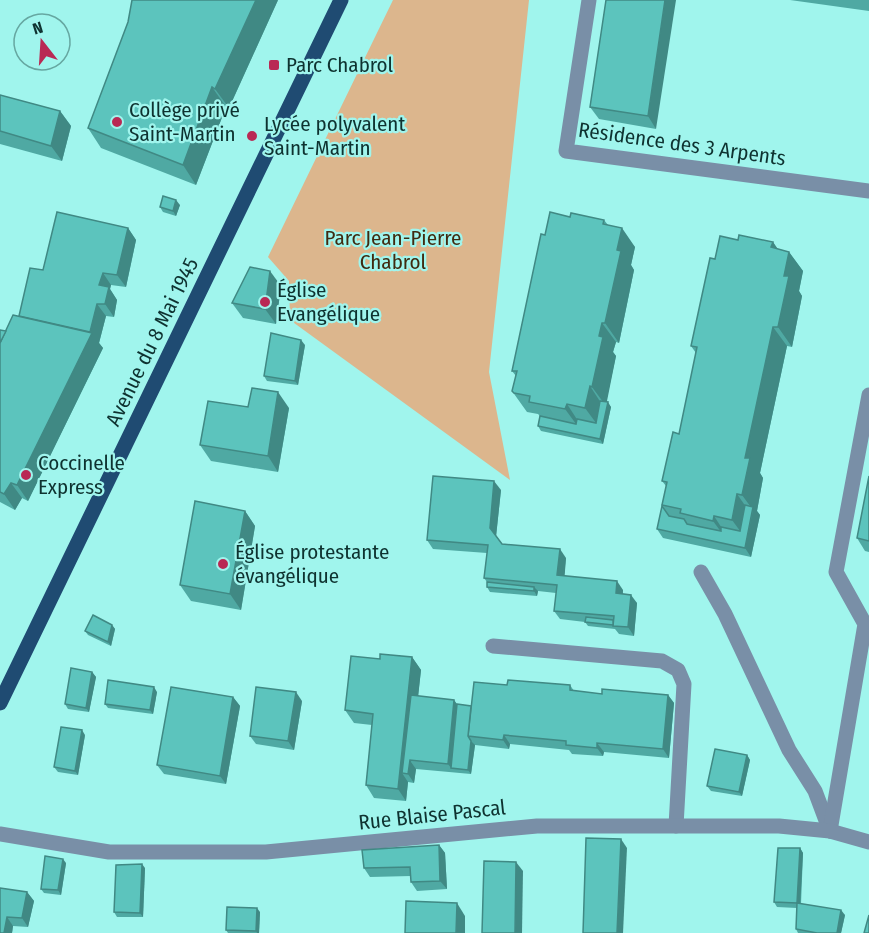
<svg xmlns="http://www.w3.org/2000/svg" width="869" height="933" font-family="'Fira Sans Condensed',sans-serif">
<rect width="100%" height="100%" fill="#a0f5ed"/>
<polygon fill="#dcb68d" points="393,0 529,0 489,372 510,480 290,320 289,281 268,257"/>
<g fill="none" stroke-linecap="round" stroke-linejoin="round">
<g stroke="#798fa7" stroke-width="15">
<polyline points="589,0 566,151 869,191"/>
<polyline points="701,572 725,614 789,750 815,791 830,831"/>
<polyline points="493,646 662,661 678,670 684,684 676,826"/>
<polyline points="830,831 865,624 836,572 869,395"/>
<polyline points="0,834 109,852 266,852 537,826 779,826 830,831 869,842"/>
</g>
<polyline stroke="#1f4b72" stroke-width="15" points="0,703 341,0"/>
</g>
<g fill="#4fa9a3">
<polygon points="278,0 229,108 226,107 196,185 101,148 88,128"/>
<polygon points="606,0 656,129 599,119 590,107"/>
<polygon points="790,0 869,0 869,11"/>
<polygon points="0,95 60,111 71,126 62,161 0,144"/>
<polygon points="180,205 176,216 163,212 160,207"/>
<polygon points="570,217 604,220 608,225 635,247 631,265 634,270 619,343 616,342 613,352 616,356 606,402 611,407 603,444 541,431 538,426 540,416 538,414 527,412 512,391 516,376 512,371 545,235"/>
<polygon points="128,228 136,240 126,287 111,285 110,289 117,300 114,317 106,316 99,343 103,348 28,501 22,498 15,510 0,502 0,330 6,331 19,316 43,270"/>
<polygon points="738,240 773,242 777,249 789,252 803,271 799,291 802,296 792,347 787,346 760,473 763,478 757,511 760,515 751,557 663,538 657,529 666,486 662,481 679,434 696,353 691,346 715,259"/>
<polygon points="281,286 276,324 243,318 232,303"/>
<polygon points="305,345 298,385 267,381 264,376"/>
<polygon points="248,407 289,408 278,472 211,461 200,445"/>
<polygon points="869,476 869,552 865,551 857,538"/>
<polygon points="501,490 496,536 502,544 566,558 564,576 623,590 623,594 637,603 634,636 619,634 615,629 588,626 585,622 560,619 554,611 556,593 538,591 537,596 490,592 487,587 487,582 484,578 487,553 433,549 427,540"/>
<polygon points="245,511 255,526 241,610 191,601 180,585"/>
<polygon points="112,625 115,629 111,646 88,635 85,631"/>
<polygon points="412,657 421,670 418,696 454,700 457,704 471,706 507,685 570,685 574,691 602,694 668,695 674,703 669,758 604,752 603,756 572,754 569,750 510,744 509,749 475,745 471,774 416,769 414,783 408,782 406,801 374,798 366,785 372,725 354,723 345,710 380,659"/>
<polygon points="92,672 96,677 89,712 68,709 65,704"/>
<polygon points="157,692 153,714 108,708 105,704"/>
<polygon points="233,697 240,706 226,784 164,774 157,765"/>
<polygon points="302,701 294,750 256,744 250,736"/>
<polygon points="85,735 78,775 58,772 54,767"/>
<polygon points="747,755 750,760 742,796 711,791 707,786"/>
<polygon points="439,845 445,853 447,889 417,891 411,882 411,876 370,877 364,868"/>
<polygon points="800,848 803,853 801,904 845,915 841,933 798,933 796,929 797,908 777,907 774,902"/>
<polygon points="66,863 61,895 44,893 41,889"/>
<polygon points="145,868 143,917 117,917 114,912"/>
<polygon points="0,888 27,892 34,901 28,927 13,926 12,933 0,933"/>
<polygon points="260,912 259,933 228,933 226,930"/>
</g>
<g fill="#408984">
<polygon points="256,0 278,0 229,108 215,89"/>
<polygon points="665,0 676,0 656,129 648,116"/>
<polygon points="212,87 226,107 196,185 183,165"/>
<polygon points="60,111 71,126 62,161 51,146"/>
<polygon points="176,200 180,205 176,216 173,211"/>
<polygon points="128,228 136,240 126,287 117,275"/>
<polygon points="622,228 635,247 631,265 634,270 619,343 605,323 617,250"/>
<polygon points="773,242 786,261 771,247"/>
<polygon points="789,252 803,271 799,291 802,296 792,347 778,327 784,276"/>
<polygon points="270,271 281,286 276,324 265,309"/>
<polygon points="103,273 111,285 110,289 117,300 114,317 105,304 99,285"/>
<polygon points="97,304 106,316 99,343 103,348 28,501 17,485 90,333"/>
<polygon points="602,323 616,342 613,352 616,356 606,406 592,387 599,336"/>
<polygon points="773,327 787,346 760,473 763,478 757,511 760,515 751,557 745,548 753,510 742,495 745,458"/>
<polygon points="301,340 305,345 298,385 295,381"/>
<polygon points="590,386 603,406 599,427 585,408"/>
<polygon points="278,392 289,408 278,472 268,456"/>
<polygon points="608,402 611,407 603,444 600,439"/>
<polygon points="567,404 580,424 579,428 565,409"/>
<polygon points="494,481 501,490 496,537 490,528"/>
<polygon points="11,483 22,498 15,510 4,494"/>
<polygon points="737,494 751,514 746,539 732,520"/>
<polygon points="245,511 255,526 241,610 230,594"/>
<polygon points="714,516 727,536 727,540 713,521"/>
<polygon points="560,549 566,558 564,584 557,575"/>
<polygon points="617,581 623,590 622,602 616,593"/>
<polygon points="534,587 538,591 537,596 534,591"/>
<polygon points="631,595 637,603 634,636 628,627"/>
<polygon points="112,625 115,629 111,646 108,642"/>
<polygon points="412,657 421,670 411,762 416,769 414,783 408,774 402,773 408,782 406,801 398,789"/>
<polygon points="92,672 96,677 89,712 86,708"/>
<polygon points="154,687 157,692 153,714 150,710"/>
<polygon points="296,692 302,701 294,750 288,741"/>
<polygon points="668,695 674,703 669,758 663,749"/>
<polygon points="233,697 240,706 226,784 220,776"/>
<polygon points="454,700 460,709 451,768 448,764"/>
<polygon points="82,730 85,735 78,775 75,771"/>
<polygon points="504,735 510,744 509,749 503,740"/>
<polygon points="471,741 475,745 471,774 468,770"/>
<polygon points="597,743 604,752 603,756 597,748"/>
<polygon points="747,755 750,760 742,796 739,792"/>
<polygon points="621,839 627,848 623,933 617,933"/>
<polygon points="439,845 445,853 447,889 440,881"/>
<polygon points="800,848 803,853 800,908 797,903"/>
<polygon points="63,859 66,863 61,895 58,890"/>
<polygon points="516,862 523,871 522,933 515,933"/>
<polygon points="142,864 145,868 143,917 140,913"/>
<polygon points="27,892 34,901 28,927 22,918"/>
<polygon points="457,903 465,916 465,933 456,933"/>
<polygon points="257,908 260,912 259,933 257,933 256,931"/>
<polygon points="841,910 845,915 841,933 837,933"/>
<polygon points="7,917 13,926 12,933 4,933"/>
</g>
<g fill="#5cc4bd" stroke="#408984" stroke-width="1.5">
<polygon points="132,0 256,0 215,89 212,87 183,165 88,128 128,22"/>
<polygon points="606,0 665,0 648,116 590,107"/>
<polygon points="0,95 60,111 51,146 0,131"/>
<polygon points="163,196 176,200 173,211 160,207"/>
<polygon points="57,212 128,228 117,275 103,273 99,285 109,287 105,304 97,304 90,332 19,316 30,268 43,270"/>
<polygon points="550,212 570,217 571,213 604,220 603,224 622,228 617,250 621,251 605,323 602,323 599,336 603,337 592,387 590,386 585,408 567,404 565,409 529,402 530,396 514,393 512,391 517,371 512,371 541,234 545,235"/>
<polygon points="739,235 773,242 771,247 789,252 784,276 789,276 778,327 773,327 745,458 750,458 742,495 737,494 732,520 714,516 713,521 680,513 681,509 662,505 667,482 662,481 673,432 679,434 697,347 691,346 710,258 715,259 720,236 738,240"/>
<polygon points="250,267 270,271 265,309 232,303"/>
<polygon points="13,315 92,333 17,485 11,483 4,494 0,492 0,343"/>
<polygon points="0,330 6,331 0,343"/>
<polygon points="271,333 301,340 295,381 264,376"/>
<polygon points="252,388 278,392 268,456 200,445 208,401 248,407"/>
<polygon points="600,401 608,402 600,439 538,426 540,416 576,424 577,419 596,423"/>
<polygon points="433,476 494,481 490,528 502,544 560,549 557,575 617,581 616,593 631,595 628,627 613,626 614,616 554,611 557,585 484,578 488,545 427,540"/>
<polygon points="869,476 869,541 857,538"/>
<polygon points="195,501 245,511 230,594 180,585"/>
<polygon points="745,505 753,507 745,548 657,529 662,506 669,516 684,519 687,524 721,531 721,527 740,531"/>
<polygon points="487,582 534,587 534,591 487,587"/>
<polygon points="93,615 112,625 108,642 85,631"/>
<polygon points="586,617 613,620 613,625 585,622"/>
<polygon points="380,654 412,657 398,789 366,785 373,714 345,710 351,656 380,659"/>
<polygon points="71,668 92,672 86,708 65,704"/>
<polygon points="108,680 154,687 150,710 105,704"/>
<polygon points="508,680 570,685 570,690 602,694 602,689 668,695 663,749 597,743 597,748 566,745 566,741 504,735 503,740 468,736 474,682 507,685"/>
<polygon points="171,687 233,697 220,776 157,765"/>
<polygon points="256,687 296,692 288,741 250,736"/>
<polygon points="411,695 454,700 448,764 410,760 408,774 402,773"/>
<polygon points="457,704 471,706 468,736 471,741 468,770 451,768"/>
<polygon points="61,727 82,730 75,771 54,767"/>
<polygon points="715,749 747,755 739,792 707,786"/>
<polygon points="586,838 621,839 617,933 583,933"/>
<polygon points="439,845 440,881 411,882 410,867 364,868 362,850"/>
<polygon points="778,848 800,848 797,903 774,902"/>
<polygon points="45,856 63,859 58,890 41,889"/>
<polygon points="484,861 516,862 515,933 482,933"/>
<polygon points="142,864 140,913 114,912 116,865"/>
<polygon points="0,888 27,892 22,918 7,917 4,933 0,933"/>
<polygon points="406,901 457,903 456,933 405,933"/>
<polygon points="797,903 841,910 837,933 817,933 796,929"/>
<polygon points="227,907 257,908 256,931 226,930"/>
<polygon points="869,915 869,933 864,933"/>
</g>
<g fill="#b92954" stroke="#a0f5ed" stroke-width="2">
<rect x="268" y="59" width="12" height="12" rx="3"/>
<circle cx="117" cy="122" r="6"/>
<circle cx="252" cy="136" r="6"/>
<circle cx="265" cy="302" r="6"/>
<circle cx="26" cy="475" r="6"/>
<circle cx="223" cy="564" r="6"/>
</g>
<g text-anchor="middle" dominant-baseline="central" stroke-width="4.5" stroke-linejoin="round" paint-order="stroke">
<g font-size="21" fill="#0e3230" stroke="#a0f5ed" text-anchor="start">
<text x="286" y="65">Parc Chabrol</text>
<text x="129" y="110">Collège privé<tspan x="129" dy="24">Saint-Martin</tspan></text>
<text x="264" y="124">Lycée polyvalent<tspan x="264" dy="24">Saint-Martin</tspan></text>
<text x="277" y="290">Église<tspan x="277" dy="24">Evangélique</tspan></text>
<text x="38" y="463">Coccinelle<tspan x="38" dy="24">Express</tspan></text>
<text x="235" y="552">Église protestante<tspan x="235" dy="24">évangélique</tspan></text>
</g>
<g font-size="21" fill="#0e3230" stroke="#a0f5ed">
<text transform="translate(682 144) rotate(8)">Résidence des 3 Arpents</text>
<text transform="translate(152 342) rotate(-64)">Avenue du 8 Mai 1945</text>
<text transform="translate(432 815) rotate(-6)">Rue Blaise Pascal</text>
</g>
<g font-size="21" fill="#402a10" stroke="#a0f5ed">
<text x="393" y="238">Parc Jean-Pierre<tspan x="393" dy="24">Chabrol</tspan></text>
</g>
</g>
<g transform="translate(42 42) rotate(343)"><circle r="28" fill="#a0f5ed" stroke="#66a7a1" stroke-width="1.5"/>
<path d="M0-4.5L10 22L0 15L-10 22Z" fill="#b92954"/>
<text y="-9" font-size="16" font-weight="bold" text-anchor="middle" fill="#0e3230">N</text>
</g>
</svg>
